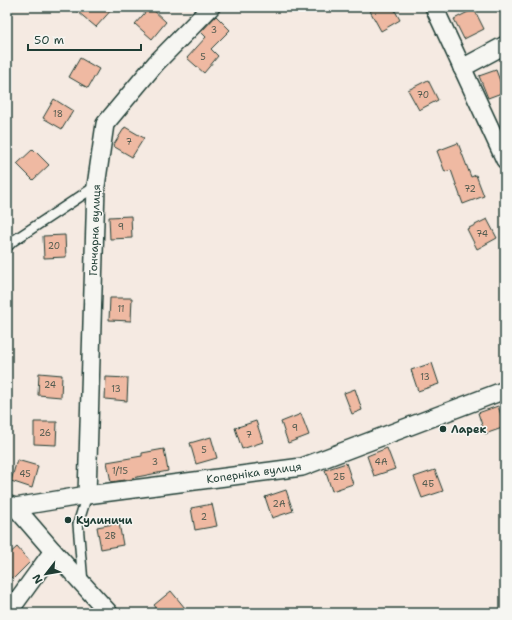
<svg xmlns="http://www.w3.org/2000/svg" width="512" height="620" font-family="'Shantell Sans',sans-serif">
<rect width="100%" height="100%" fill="#f5eae2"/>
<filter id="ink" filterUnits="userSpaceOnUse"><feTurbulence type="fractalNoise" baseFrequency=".025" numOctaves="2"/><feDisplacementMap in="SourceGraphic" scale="8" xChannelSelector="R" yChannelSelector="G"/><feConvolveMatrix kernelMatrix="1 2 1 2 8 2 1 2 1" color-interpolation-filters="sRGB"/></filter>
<g filter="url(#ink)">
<g fill="#efb9a2" stroke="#1f3d34">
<polygon points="72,7 114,7 96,27"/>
<polygon points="150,7 166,22 152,39 135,24"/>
<polygon points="378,7 393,7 400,20 381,31 370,11"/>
<polygon points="474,9 484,29 464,39 454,19"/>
<polygon points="216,16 230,30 211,49 218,56 204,73 187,58 206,37 201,32"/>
<polygon points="80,58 99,69 88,88 69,77"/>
<polygon points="496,70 504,92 488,98 479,76"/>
<polygon points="428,80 438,100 419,110 408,90"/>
<polygon points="54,99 73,111 62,129 43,118"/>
<polygon points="125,127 144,138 132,157 113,146"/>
<polygon points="458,143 471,177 476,175 484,196 463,204 451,170 445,172 437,151"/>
<polygon points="33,149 49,165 33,180 17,164"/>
<polygon points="131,216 132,238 110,239 109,217"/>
<polygon points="487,219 497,238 477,249 467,229"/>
<polygon points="65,235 66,257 44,258 43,236"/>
<polygon points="110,298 132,298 131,321 109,320"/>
<polygon points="432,363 439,384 418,391 411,370"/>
<polygon points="39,373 62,375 61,397 38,395"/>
<polygon points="106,377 128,378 127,401 105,399"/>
<polygon points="355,389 362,410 352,414 344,393"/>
<polygon points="498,406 505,427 485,434 478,413"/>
<polygon points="301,414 309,435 288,443 281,422"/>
<polygon points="256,421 263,442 242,449 235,428"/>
<polygon points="34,422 57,422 56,445 34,444"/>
<polygon points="211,437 217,458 196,464 190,443"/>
<polygon points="387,448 395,469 374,476 367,456"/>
<polygon points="164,449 168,471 132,478 133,479 111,482 107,462 142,456 142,453"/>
<polygon points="17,460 38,466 32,488 11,481"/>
<polygon points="346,463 353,484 332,491 325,470"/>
<polygon points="435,470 443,491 422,498 414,477"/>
<polygon points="286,490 293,511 272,518 265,497"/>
<polygon points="212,504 217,526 195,530 191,508"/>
<polygon points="119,523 123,545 101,549 97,527"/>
<polygon points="17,547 30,562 13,579 7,573 7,556"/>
<polygon points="171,591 185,608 179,613 160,613 154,605"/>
</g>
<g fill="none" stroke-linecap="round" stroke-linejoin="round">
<defs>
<g id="lane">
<polyline points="7,247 13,241 96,186"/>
<polyline points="83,583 78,524 87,495"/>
</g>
<g id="street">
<polyline points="434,7 505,160"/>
<polyline points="462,68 505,45"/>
<polyline points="87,495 96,186 105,124 156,63 211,7"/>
<polyline points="7,504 15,507 53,551 109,613"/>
<polyline points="15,507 87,495 302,467 505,390"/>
<polyline points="8,613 53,551"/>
</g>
</defs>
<use href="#lane" stroke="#1f3d34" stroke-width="12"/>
<use href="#street" stroke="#1f3d34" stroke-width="20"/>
<use href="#lane" stroke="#f6f6f2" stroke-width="9"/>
<use href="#street" stroke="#f6f6f2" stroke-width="17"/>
</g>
</g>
<g fill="#1f3d34" stroke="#f6f6f2" stroke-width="1.5">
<circle cx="443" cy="429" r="4"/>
<circle cx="68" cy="520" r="4"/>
</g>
<g text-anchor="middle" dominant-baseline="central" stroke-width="3" stroke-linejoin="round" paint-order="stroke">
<g font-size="9" fill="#535c50">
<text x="214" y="30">3</text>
<text x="203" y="57">5</text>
<text x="423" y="95">70</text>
<text x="58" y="114">18</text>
<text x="129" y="142">7</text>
<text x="470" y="189">72</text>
<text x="121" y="227">9</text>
<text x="482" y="234">74</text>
<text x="54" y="246">20</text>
<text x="121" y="309">11</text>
<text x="425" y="377">13</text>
<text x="50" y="385">24</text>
<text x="116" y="389">13</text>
<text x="295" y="428">9</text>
<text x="45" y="433">26</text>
<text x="249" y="435">7</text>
<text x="204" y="450">5</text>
<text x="155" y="462">3</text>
<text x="381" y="462">4А</text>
<text x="120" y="471">1/15</text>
<text x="25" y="474">45</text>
<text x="339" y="477">2Б</text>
<text x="428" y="484">4Б</text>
<text x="279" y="504">2А</text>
<text x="204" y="517">2</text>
<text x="110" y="536">2В</text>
</g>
<g font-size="11" fill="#1f3d34" stroke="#f6f6f2">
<text transform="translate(95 230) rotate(-88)">Гончарна вулиця</text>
<text transform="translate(254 473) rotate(-8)">Коперніка вулиця</text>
</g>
<g font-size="11" font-weight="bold" fill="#1f3d34" stroke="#f6f6f2" text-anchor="start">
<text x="451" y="429">Ларек</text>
<text x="76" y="520">Кулиничи</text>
</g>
</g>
<rect width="512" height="620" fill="none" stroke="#f6f6f2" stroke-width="24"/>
<rect x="12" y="12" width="488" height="596" fill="none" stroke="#1f3d34" stroke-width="1.5" filter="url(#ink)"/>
<g transform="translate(46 574) rotate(239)" stroke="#f6f6f2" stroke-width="3" paint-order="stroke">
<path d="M0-3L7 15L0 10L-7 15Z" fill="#1f3d34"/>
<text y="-6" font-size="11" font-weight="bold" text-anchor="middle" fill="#1f3d34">N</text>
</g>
<path d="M28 44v6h113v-6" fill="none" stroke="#1f3d34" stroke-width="2"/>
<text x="34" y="44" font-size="12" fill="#1f3d34" stroke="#f6f6f2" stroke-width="3" paint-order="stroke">50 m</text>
</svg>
